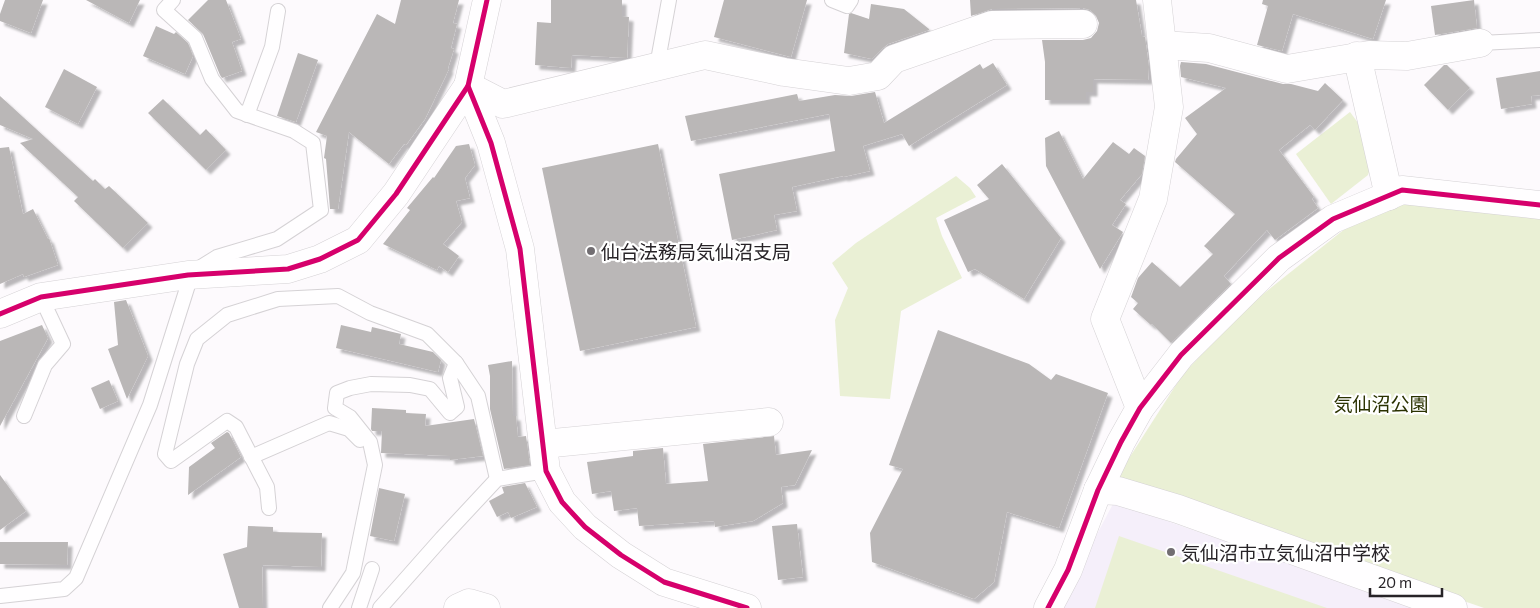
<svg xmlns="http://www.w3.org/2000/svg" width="1540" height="608" font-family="Commissioner,'Noto Sans JP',sans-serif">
<defs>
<filter id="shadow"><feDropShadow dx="4.5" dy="4.5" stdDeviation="1" flood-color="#0004"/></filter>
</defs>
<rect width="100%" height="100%" fill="#fdfafd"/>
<polygon fill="#f5effa" points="1114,502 1147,514 1415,608 1060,608 1068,589"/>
<g fill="#eaf0d5">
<polygon points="1350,112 1367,135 1372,163 1368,175 1331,204 1296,154"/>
<polygon points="956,176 970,188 976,197 936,218 942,236 962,278 901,311 890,399 840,396 835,320 848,288 832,263 856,243"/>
<polygon points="1406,200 1540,214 1540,608 1484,608 1115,480 1183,374 1248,306 1346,228"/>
<polygon points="1119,536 1327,608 1095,608"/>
</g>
<g fill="#bab7b7" filter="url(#shadow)">
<polygon points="5,0 43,0 31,33 0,21 0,14"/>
<polygon points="86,0 140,0 129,23"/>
<polygon points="208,0 226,0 241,39 232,42 242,71 222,78 220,75 203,34 188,20"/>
<polygon points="401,0 459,0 453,23 457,24 451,48 454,49 448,68 449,69 425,119 406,145 404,144 389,164 349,132 338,209 330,209 326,159 324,158 327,136 316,132 377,14 395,24"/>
<polygon points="551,0 622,0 622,16 629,17 627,58 572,55 571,68 535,65 537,22 551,23"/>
<polygon points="724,0 807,0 791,57 714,37"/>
<polygon points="970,0 1136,0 1142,36 1145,37 1149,67 1148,80 1093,79 1093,92 1086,92 1086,100 1045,100 1045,62 1042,40 1083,40 1091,38 1097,31 1099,23 1096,16 1090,10 1083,8 992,9 971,16"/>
<polygon points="1263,0 1386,0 1373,39 1293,14 1282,51 1257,45 1268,6 1262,4"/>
<polygon points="1474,0 1477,28 1435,35 1431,6"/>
<polygon points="871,4 904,9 929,29 929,30 888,44 883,48 872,59 844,53 849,14 851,13 869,19"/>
<polygon points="156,26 174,34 176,32 188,43 193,56 185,74 143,56"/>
<polygon points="298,53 318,60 296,122 277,116"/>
<polygon points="1181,62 1206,64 1283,84 1291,84 1318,91 1325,83 1343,100 1315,130 1310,125 1279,150 1314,197 1312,199 1318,208 1275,240 1267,230 1224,276 1231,284 1171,343 1152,324 1151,325 1133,309 1138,303 1131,297 1138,278 1152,262 1180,287 1213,254 1204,246 1235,214 1175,162 1176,159 1197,134 1185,118 1226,88 1181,77 1180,66"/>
<polygon points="993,63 1007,85 909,146 902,134 863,146 870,171 843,177 843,176 792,187 797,211 774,215 777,230 732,240 719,174 835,151 829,114 691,141 685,116 797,94 799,101 835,95 851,96 875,92 884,123 980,64 983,69"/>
<polygon points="1444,65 1447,65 1470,88 1448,110 1424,85"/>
<polygon points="64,69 97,87 78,124 45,107"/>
<polygon points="1540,71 1540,95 1531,96 1532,104 1501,109 1496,78"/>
<polygon points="0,96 93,181 95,179 105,189 109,186 148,223 123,248 74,201 78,197 20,143 33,139 0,125"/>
<polygon points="163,99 200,135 206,129 226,150 206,170 148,113"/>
<polygon points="1059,131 1083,179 1113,142 1129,154 1134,148 1145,156 1142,174 1120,200 1126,204 1112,225 1123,232 1100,269 1046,166 1045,138"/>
<polygon points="469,144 475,165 465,178 470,198 456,201 462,222 443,244 459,256 448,272 439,266 437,270 383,244 410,210 407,208 433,177 434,178 456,146"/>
<polygon points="658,144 696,327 580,351 542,168"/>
<polygon points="9,147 23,214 33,209 48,239 49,238 58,265 24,277 23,274 0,284 0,148"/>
<polygon points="1002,164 1061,238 1024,299 975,269 968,272 944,220 989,199 977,185"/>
<polygon points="126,300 148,356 127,399 108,349 118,345 114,302"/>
<polygon points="42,325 48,338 0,426 0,341"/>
<polygon points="341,325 371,332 372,327 401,334 399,344 433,352 441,360 438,372 336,348"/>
<polygon points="938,330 1029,364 1051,380 1056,374 1108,393 1059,528 1007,512 994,582 974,599 872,562 870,533 903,469 889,465"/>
<polygon points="512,361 513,416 516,416 518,437 526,436 530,465 504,469 490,409 490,376 488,365"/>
<polygon points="109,380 118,401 100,409 91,388"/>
<polygon points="372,408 406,410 406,413 426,414 425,426 474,419 483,456 450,460 450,456 381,453 382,431 372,431 371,429"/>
<polygon points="227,432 229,433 241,457 188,495 189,467 215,448 211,443"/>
<polygon points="774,436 776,455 812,450 795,485 781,487 783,503 753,521 715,527 714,521 639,526 637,508 614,511 611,491 592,494 587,462 633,456 633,451 663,448 666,484 708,481 703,444"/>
<polygon points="0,475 26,511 0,530"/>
<polygon points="525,483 537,507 511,518 508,512 497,517 489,501 504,493 502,487"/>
<polygon points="379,488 405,494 394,541 370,536"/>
<polygon points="797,524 803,577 778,580 772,526"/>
<polygon points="248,526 273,527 273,532 322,533 321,567 262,565 263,608 239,608 223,554 247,547"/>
<polygon points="0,542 68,542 67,565 0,564"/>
</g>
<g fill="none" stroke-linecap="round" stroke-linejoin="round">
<defs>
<g id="lane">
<polyline points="832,0 847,6 851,0"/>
<polyline points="1480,43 1540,40"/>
<polyline points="657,66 669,0"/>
<polyline points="247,115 272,47 278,11"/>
<polyline points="24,416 45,365 63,344 41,297"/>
<polyline points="251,457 329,423 349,429 360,440"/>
<polyline points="269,508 267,487 236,427 227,421 171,461 165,454 187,364 197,339 227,315 278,299 338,296 370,313 427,334 456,363"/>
<polyline points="0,596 64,589 76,578 150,405 188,285 188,275 217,257 277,239 321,210 313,143 294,131 237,111 212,79 195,38 164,10 173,0"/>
<polyline points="330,608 353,573 375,465 370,442 350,417 335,408 337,393 350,388 371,384 410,385 430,389 450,413 457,407 450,378 456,363 478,396 497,479"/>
<polyline points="359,608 372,569"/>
<polyline points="380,608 442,538 497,479 546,471"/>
</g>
<g id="street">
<polyline points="1162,45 1209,48 1287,69 1369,55 1407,56 1480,43"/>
<polyline points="1357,56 1389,196"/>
<polyline points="468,86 491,143 520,249 546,471 562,502 585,527 621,555 664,582 747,608"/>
<polyline points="468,86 503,104 705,55 784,72 849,81 878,76 894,59 992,25 1083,24"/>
<polyline points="0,314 41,297 188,275 288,269 320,259 358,240 396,194 468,86 487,0"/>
<polyline points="1140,408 1105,319 1153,199 1169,107 1157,0"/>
<polyline points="543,444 769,422"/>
<polyline points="1098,490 1118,491 1178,509 1453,608"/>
<polyline points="458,608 469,603 486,608"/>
<polyline points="1048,608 1068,570 1098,490 1121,442 1140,408 1181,355 1279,258 1333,219 1402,190 1540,205"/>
</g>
</defs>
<use href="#lane" stroke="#d5d2d5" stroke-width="16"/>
<use href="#street" stroke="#d5d2d5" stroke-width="29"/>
<use href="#lane" stroke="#fffeff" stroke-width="14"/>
<use href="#street" stroke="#fffeff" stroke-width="28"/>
<defs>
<g id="cycleway">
<polyline points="468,86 491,143 520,249 546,471 562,502 585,527 621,555 664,582 747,608"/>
<polyline points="0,314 41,297 188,275 288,269 320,259 358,240 396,194 468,86 487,0"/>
<polyline points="1048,608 1068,570 1098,490 1121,442 1140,408 1181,355 1279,258 1333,219 1402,190 1540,205"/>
</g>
</defs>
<use href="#cycleway" stroke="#fff" stroke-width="8"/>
<use href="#cycleway" stroke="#d6006c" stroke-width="5"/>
</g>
<g fill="#726e72" stroke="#fff" stroke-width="2">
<circle cx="591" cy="251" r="5"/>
<circle cx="1171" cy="552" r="5"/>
</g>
<g text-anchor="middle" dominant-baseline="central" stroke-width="4.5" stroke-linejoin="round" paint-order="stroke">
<g font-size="19" fill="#272327" stroke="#fff" text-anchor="start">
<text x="601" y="251">仙台法務局気仙沼支局</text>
<text x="1181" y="552">気仙沼市立気仙沼中学校</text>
</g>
<g font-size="19" fill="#2a3201" stroke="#fff">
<text x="1381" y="403">気仙沼公園</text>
</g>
</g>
<path d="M1370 588v8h72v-8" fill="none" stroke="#272327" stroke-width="2.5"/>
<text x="1378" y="588" font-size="15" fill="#272327" stroke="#ffffff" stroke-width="4" paint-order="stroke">20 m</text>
</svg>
